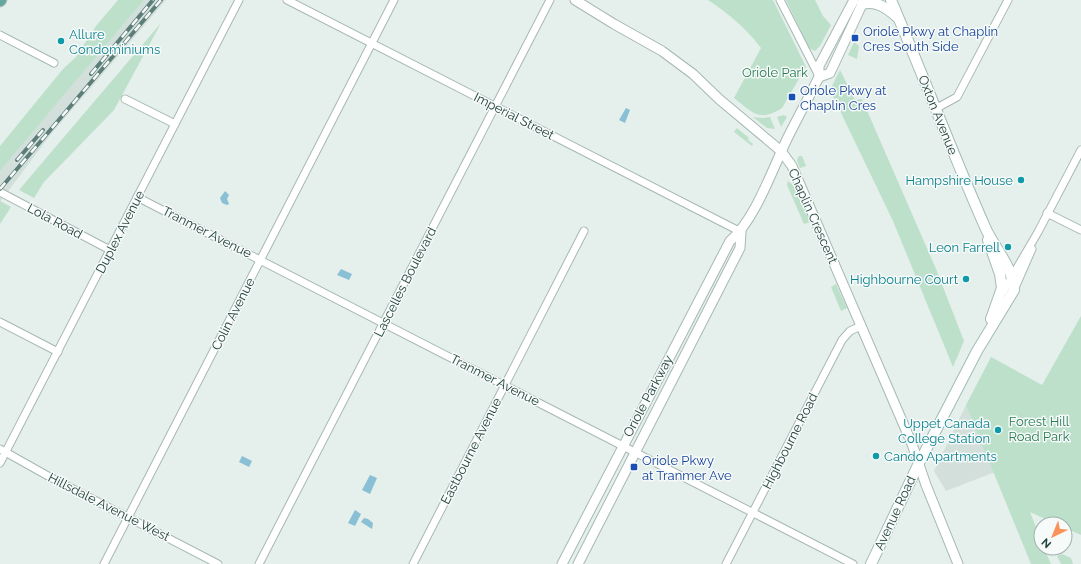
<svg xmlns="http://www.w3.org/2000/svg" width="1081" height="564" font-family="Raleway,sans-serif">
<rect width="100%" height="100%" fill="#e5efeb"/>
<g fill="#d2dfdb">
<polygon points="144,0 166,0 51,134 0,202 0,171"/>
<polygon points="966,405 995,472 946,491 934,471"/>
</g>
<g fill="#bde0cb">
<polygon points="118,0 144,0 0,171 0,146 63,69 76,57 96,26"/>
<path d="M708,0H773L806,67L782,108C759,123 752,112 734,98L761,48C746,28 728,13 708,0Z"/>
<polygon points="786,0 815,0 823,16 831,25 820,46 815,51 809,48"/>
<polygon points="161,23 114,110 44,182 34,198 19,190"/>
<polygon points="854,42 859,46 857,59 848,55"/>
<polygon points="840,70 855,100 862,99 936,269 964,341 953,367 893,221 830,90"/>
<polygon points="784,115 787,117 781,127 777,117"/>
<polygon points="753,117 762,118 770,117 775,129 767,128"/>
<polygon points="737,128 749,138 748,140 753,144 752,146 734,132"/>
<polygon points="799,156 802,156 806,166 800,168 797,160"/>
<polygon points="788,181 794,186 810,222 804,224 787,185"/>
<polygon points="0,201 11,207 0,224"/>
<polygon points="836,284 847,308 841,311 831,287"/>
<polygon points="1081,316 1081,535 1065,528 1065,524 1056,524 1030,512 1041,540 1041,548 1044,548 1051,564 1031,564 966,405 991,357 1042,385"/>
<polygon points="1062,554 1071,558 1073,564 1061,564 1057,556"/>
</g>
<g fill="#8ac0d6">
<polygon points="626,108 630,110 625,123 619,120"/>
<polygon points="225,191 229,195 227,199 229,204 227,205 222,203 220,198"/>
<polygon points="341,269 352,274 349,280 337,275"/>
<polygon points="242,456 252,461 249,467 239,462"/>
<polygon points="370,475 377,478 370,494 362,490"/>
<polygon points="355,510 361,514 355,526 348,523"/>
<polygon points="364,518 368,519 373,523 372,529 361,522"/>
</g>
<g fill="none" stroke-linecap="round" stroke-linejoin="round">
<defs>
<g id="minor">
<polyline points="287,0 741,232"/>
<polyline points="780,0 819,76"/>
<polyline points="0,35 54,63"/>
<polyline points="125,99 175,124"/>
<polyline points="935,109 957,97 1008,0"/>
<polyline points="0,192 110,250"/>
<polyline points="137,197 853,564"/>
<polyline points="1047,213 1081,230"/>
<polyline points="1014,290 1032,249"/>
<polyline points="1003,292 1038,232 1081,150"/>
<polyline points="0,322 58,352"/>
<polyline points="0,449 48,476 218,564"/>
<polyline points="0,463 239,0"/>
<polyline points="104,564 394,0"/>
<polyline points="259,564 550,0"/>
<polyline points="413,564 584,231"/>
<polyline points="726,564 842,340 850,331 861,326"/>
</g>
<g id="tertiary">
<polyline points="575,0 614,24 662,51 693,74 719,99 781,151 792,166 912,444 926,485 958,564"/>
<polyline points="819,77 830,73 864,0"/>
<path d="M562,564L730,241C756,219 773,167 788,137C798,117 809,97 819,77V66L854,0"/>
<polyline points="578,564 740,248 741,232"/>
</g>
<g id="secondary">
<path d="M862,4C876,0 887,8 897,17"/>
<polyline points="988,240 1000,274 1002,288 991,319"/>
<path d="M871,564L919,463L977,351L1014,290C1013,266 994,248 985,227C952,152 923,75 891,0"/>
</g>
<polyline id="primary" points="0,1 1,0"/>
</defs>
<use href="#minor" stroke="#a7b8b3" stroke-width="9"/>
<use href="#tertiary" stroke="#a7b8b3" stroke-width="11"/>
<use href="#secondary" stroke="#a2bbb5" stroke-width="12"/>
<use href="#primary" stroke="#c1cac9" stroke-width="13"/>
<use href="#minor" stroke="#fff" stroke-width="7"/>
<use href="#tertiary" stroke="#fff" stroke-width="9"/>
<use href="#secondary" stroke="#fff" stroke-width="10"/>
<use href="#primary" stroke="#67a69e" stroke-width="11"/>
<defs>
<g id="rail">
<polyline points="91,74 153,0"/>
<polyline points="17,160 43,130"/>
<polyline points="0,189 161,0"/>
</g>
</defs>
<use href="#rail" stroke="#5d7d78" stroke-width="4"/>
<use href="#rail" stroke="#f6faf9" stroke-width="2.5" stroke-dasharray="8" stroke-linecap="butt"/>
</g>
<g fill="#1a4fb4" stroke="#f6faf9" stroke-width="1.5">
<rect x="851" y="34" width="8" height="8" rx="2"/>
<rect x="788" y="93" width="8" height="8" rx="2"/>
<rect x="630" y="463" width="8" height="8" rx="2"/>
</g>
<g fill="#0f9aa8" stroke="#f6faf9" stroke-width="1.5">
<circle cx="61" cy="41" r="4"/>
<circle cx="1021" cy="180" r="4"/>
<circle cx="1008" cy="247" r="4"/>
<circle cx="966" cy="279" r="4"/>
<circle cx="998" cy="430" r="4"/>
<circle cx="876" cy="456" r="4"/>
</g>
<g text-anchor="middle" dominant-baseline="central" stroke-width="3" stroke-linejoin="round" paint-order="stroke">
<g font-size="13" fill="#164399" stroke="#f6faf9" text-anchor="start">
<text x="863" y="31">Oriole Pkwy at Chaplin<tspan x="863" dy="15">Cres South Side</tspan></text>
<text x="800" y="90">Oriole Pkwy at<tspan x="800" dy="15">Chaplin Cres</tspan></text>
<text x="642" y="460">Oriole Pkwy<tspan x="642" dy="15">at Tranmer Ave</tspan></text>
</g>
<g font-size="13" fill="#0d838f" stroke="#f6faf9" text-anchor="end">
<text x="69" y="34" text-anchor="start">Allure<tspan x="69" dy="15">Condominiums</tspan></text>
<text x="1013" y="180">Hampshire House</text>
<text x="1000" y="247">Leon Farrell</text>
<text x="958" y="279">Highbourne Court</text>
<text x="990" y="423">Uppet Canada<tspan x="990" dy="15">College Station</tspan></text>
<text x="884" y="456" text-anchor="start">Cando Apartments</text>
</g>
<g font-size="13" fill="#2a7b54" stroke="#f6faf9">
<text x="775" y="72">Oriole Park</text>
<text x="1039" y="421">Forest Hill<tspan x="1039" dy="15">Road Park</tspan></text>
</g>
<g font-size="13" fill="#22423d" stroke="#f6faf9">
<text transform="translate(938 115) rotate(68)">Oxton Avenue</text>
<text transform="translate(514 116) rotate(27)">Imperial Street</text>
<text transform="translate(813 216) rotate(66)">Chaplin Crescent</text>
<text transform="translate(55 221) rotate(28)">Lola Road</text>
<text transform="translate(120 232) rotate(-63)">Duplex Avenue</text>
<text transform="translate(207 232) rotate(27)">Tranmer Avenue</text>
<text transform="translate(405 282) rotate(-63)">Lascelles Boulevard</text>
<text transform="translate(233 314) rotate(-63)">Colin Avenue</text>
<text transform="translate(495 380) rotate(27)">Tranmer Avenue</text>
<text transform="translate(648 396) rotate(-62)">Oriole Parkway</text>
<text transform="translate(790 441) rotate(-63)">Highbourne Road</text>
<text transform="translate(471 451) rotate(-63)">Eastbourne Avenue</text>
<text transform="translate(109 507) rotate(27)">Hillsdale Avenue West</text>
<text transform="translate(895 513) rotate(-65)">Avenue Road</text>
</g>
</g>
<g transform="translate(1053 536) rotate(223)"><circle r="19" fill="#f6faf9" stroke="#a1b0ae"/>
<path d="M0-3L7 15L0 10L-7 15Z" fill="#f89459"/>
<text y="-6" font-size="11" font-weight="bold" text-anchor="middle" fill="#22423d">N</text>
</g>
</svg>
